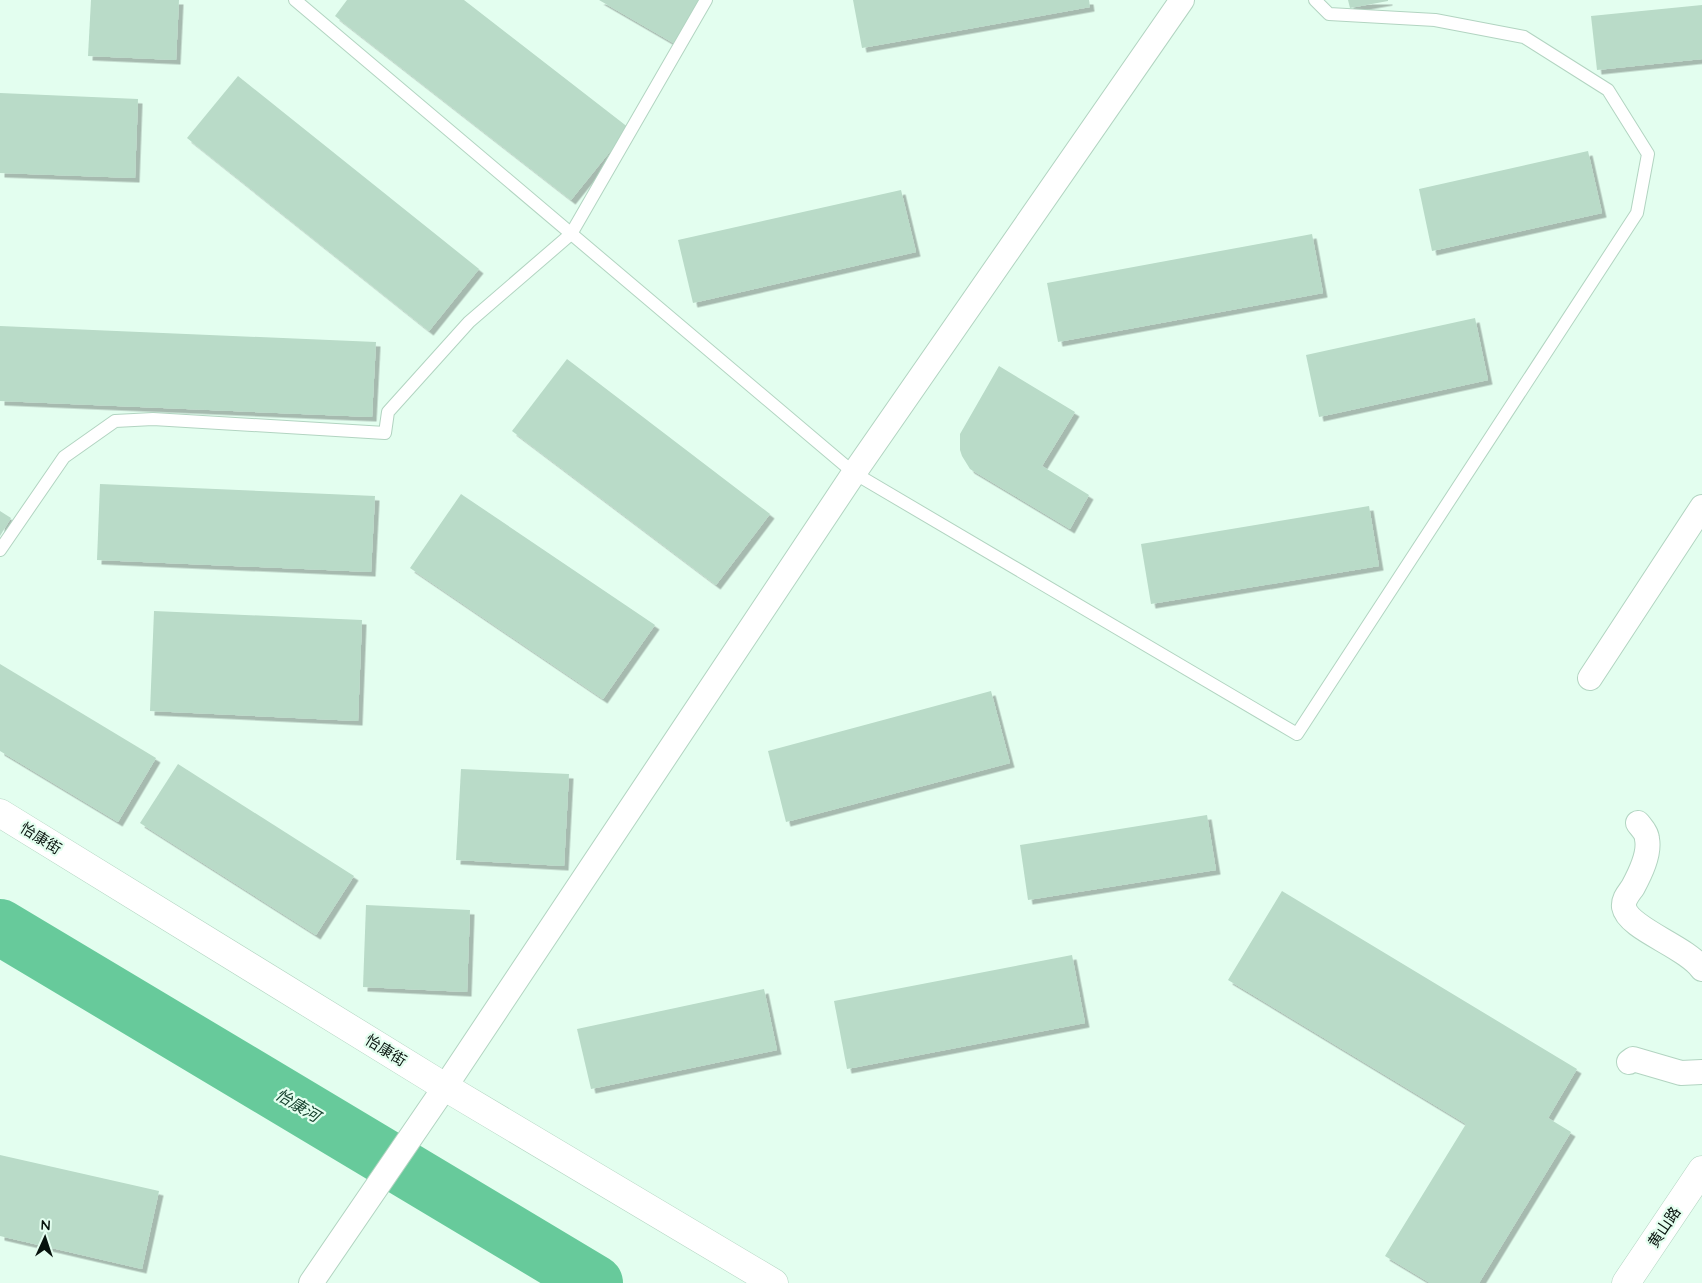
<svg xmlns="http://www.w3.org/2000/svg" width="1702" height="1283" font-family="Quicksand,'Noto Sans SC',sans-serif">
<defs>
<filter id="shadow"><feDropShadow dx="4.5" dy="4.5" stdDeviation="0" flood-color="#0004"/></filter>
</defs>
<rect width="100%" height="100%" fill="#e3feef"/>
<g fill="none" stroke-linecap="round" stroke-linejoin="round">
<polyline stroke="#67ca9b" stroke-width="56" points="0,927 595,1283"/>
</g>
<g fill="#b9dbc8" filter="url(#shadow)">
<polygon points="91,0 179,0 176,60 88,56"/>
<polygon points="347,0 464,0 629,128 571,200 335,16"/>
<polygon points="599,0 701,0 675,44"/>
<polygon points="853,0 1089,0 1090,7 862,48"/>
<polygon points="1348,0 1388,0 1388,1 1350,8"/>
<polygon points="1702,5 1702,59 1597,70 1591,16"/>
<polygon points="238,76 479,269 429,331 187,138"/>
<polygon points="0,93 138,99 135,178 0,173"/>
<polygon points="1588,151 1602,213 1432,251 1419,189"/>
<polygon points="901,190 916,252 693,303 678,240"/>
<polygon points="1312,234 1323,293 1058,342 1047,283"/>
<polygon points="1475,318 1488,380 1319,417 1306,355"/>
<polygon points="0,326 376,342 372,417 0,401"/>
<polygon points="567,359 770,514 716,585 512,431"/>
<polygon points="999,366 1075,412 1042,466 1089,495 1070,529 970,469 962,456 960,450 960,434"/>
<polygon points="100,484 375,496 371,572 97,560"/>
<polygon points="461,494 655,625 603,699 410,568"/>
<polygon points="1369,506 1379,566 1151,604 1141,544"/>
<polygon points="0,511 11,518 0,536"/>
<polygon points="154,611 362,620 358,721 150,711"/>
<polygon points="0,664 156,758 118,822 0,751"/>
<polygon points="991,691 1010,763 786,822 768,751"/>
<polygon points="178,764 354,876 316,935 140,823"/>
<polygon points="461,769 569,774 564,866 456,860"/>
<polygon points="1207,815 1216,870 1028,900 1020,845"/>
<polygon points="1282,891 1577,1069 1548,1118 1571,1132 1479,1283 1430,1283 1385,1256 1466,1124 1228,980"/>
<polygon points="366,905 470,910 467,992 363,987"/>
<polygon points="1072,955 1085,1023 847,1069 834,1001"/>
<polygon points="764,989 777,1050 591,1089 577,1029"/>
<polygon points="0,1155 159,1191 142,1269 0,1236"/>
</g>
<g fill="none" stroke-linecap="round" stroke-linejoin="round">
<defs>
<g id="service">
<polyline points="295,0 854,473 1297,734 1637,213 1648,154 1608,90 1524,37 1435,20 1329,14 1315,0"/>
<polyline points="0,550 64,457 115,421 153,419 385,433 388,412 469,322 571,234 706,0"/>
</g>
<g id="minor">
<polyline points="1590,678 1702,507"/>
<path d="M1638,823C1641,827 1647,833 1647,839C1650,854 1640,874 1633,887C1629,893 1623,899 1624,907C1628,929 1686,946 1702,969"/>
<polyline points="1629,1062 1633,1059 1681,1073 1702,1072"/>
<polyline points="311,1283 445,1087 854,473 1182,0"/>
</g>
<polyline id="tertiary" points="0,813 445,1087 774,1283"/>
<polyline id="secondary" points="1626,1283 1702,1170"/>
</defs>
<use href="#service" stroke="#b2d4c1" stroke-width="14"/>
<use href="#minor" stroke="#b2d4c1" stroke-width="26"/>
<use href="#tertiary" stroke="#b2d4c1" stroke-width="29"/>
<use href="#secondary" stroke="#b2d4c1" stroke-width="29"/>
<use href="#service" stroke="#fff" stroke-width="12"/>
<use href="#minor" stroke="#fff" stroke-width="24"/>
<use href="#tertiary" stroke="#fff" stroke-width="28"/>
<use href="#secondary" stroke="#fff" stroke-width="28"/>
</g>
<g text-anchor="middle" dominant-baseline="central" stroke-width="4.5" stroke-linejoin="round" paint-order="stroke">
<g font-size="15" fill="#07130d" stroke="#e3feef">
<text transform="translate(41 838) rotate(32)">怡康街</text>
<text transform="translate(386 1050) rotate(32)">怡康街</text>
<text transform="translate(1664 1227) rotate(-56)">黄山路</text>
</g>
<g font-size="16" font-style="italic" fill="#15402c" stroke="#e3feef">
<text transform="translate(298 1105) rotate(31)">怡康河</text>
</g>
</g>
<g transform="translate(45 1238) rotate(3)" stroke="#e3feef" stroke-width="4" paint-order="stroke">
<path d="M0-4L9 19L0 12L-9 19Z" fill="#07130d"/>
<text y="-8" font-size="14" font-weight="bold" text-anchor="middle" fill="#07130d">N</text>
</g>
</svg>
